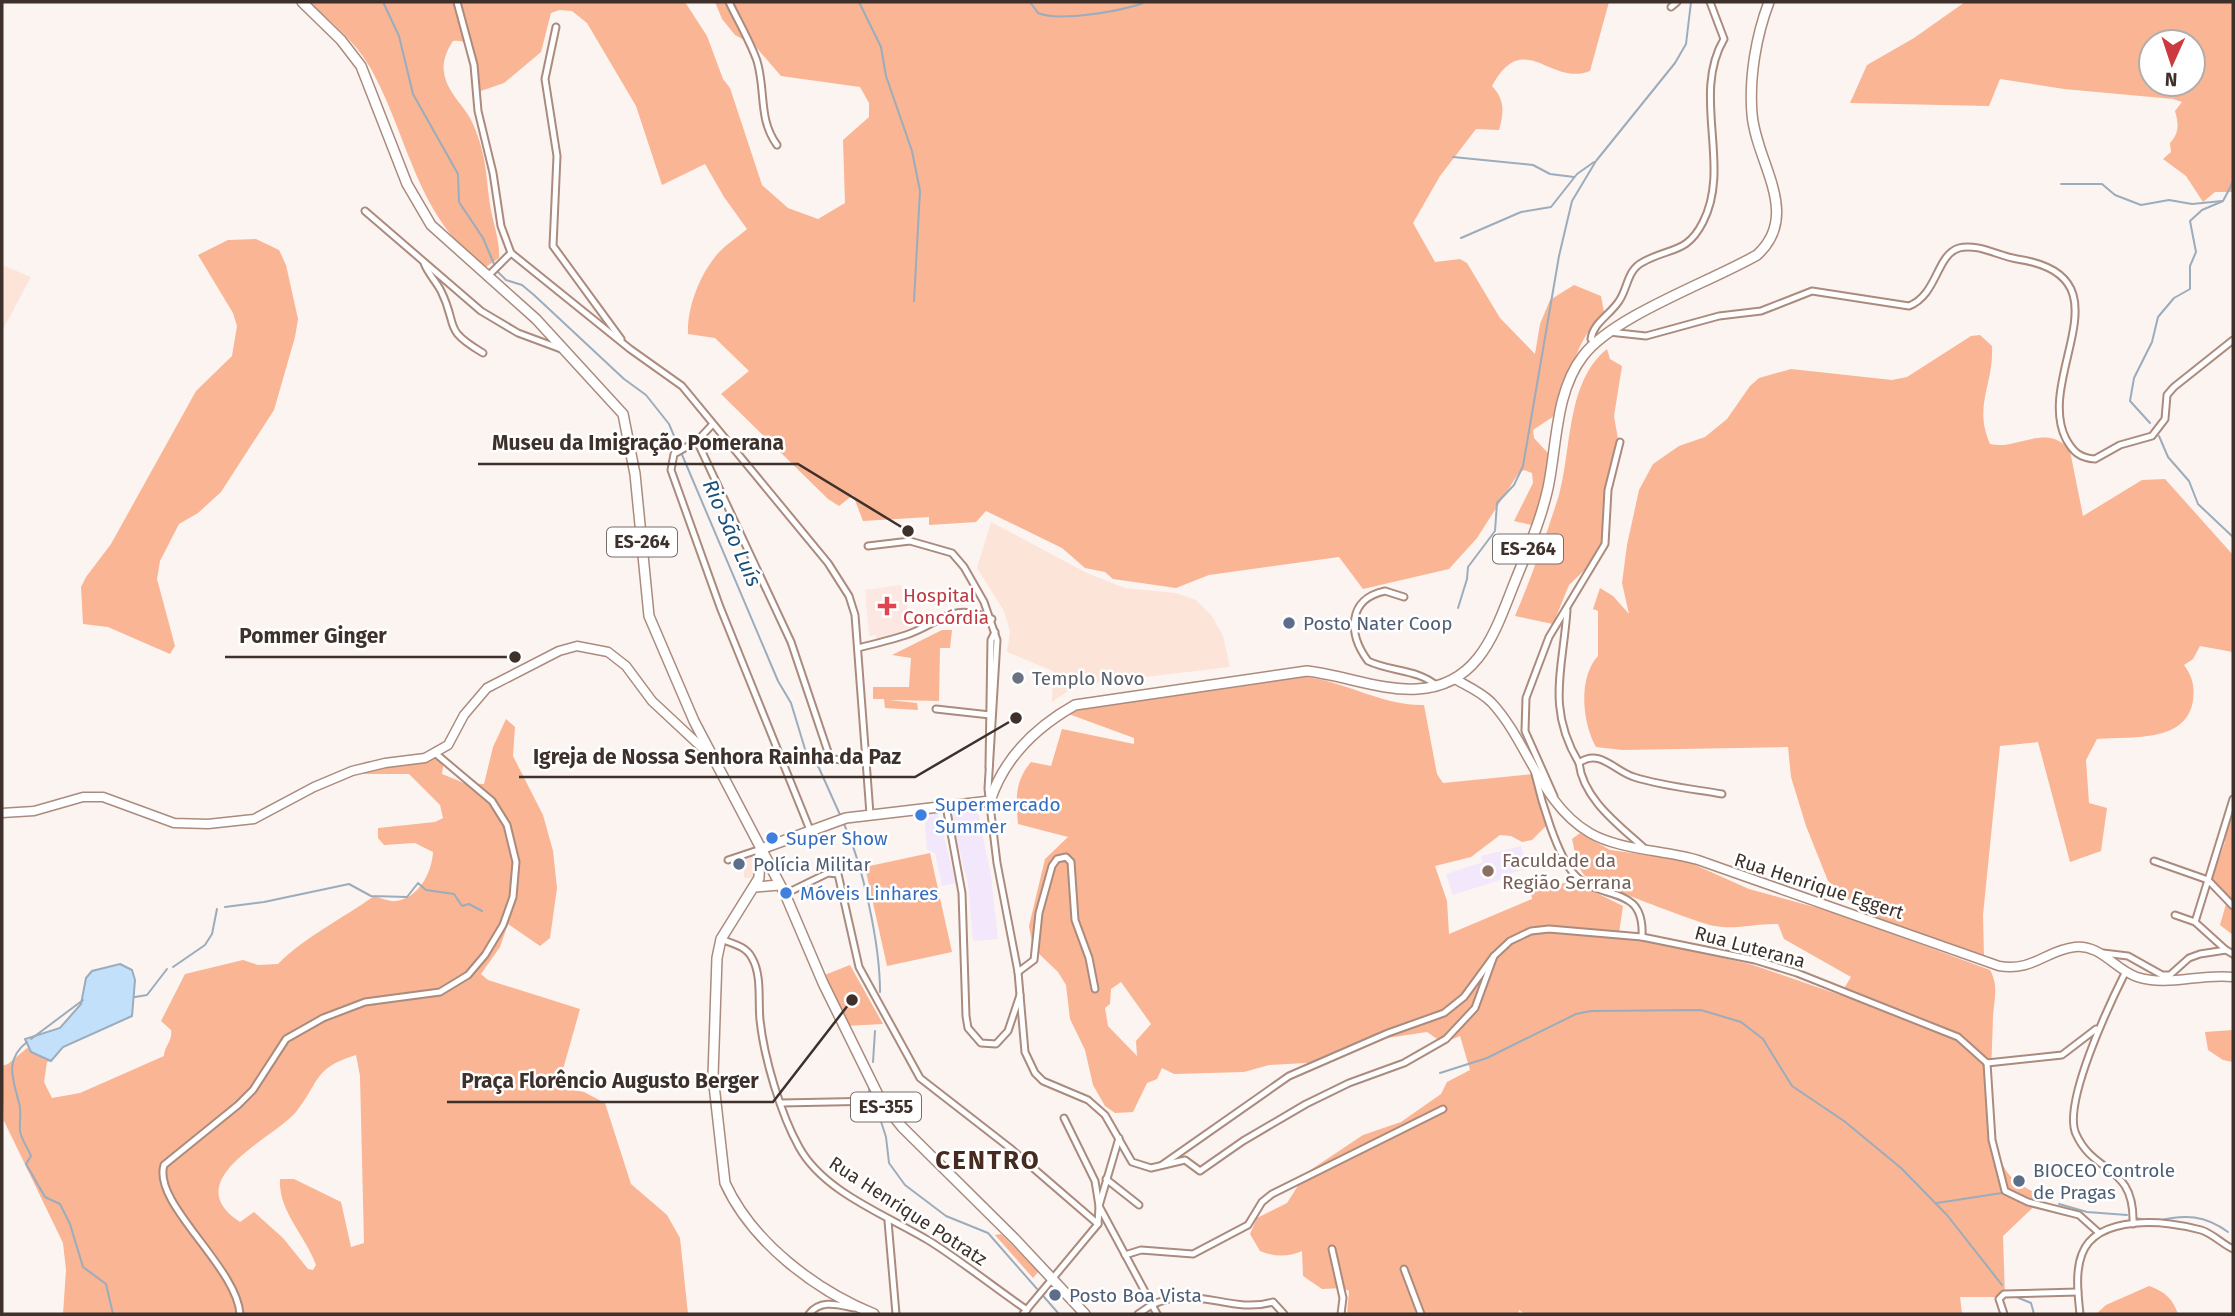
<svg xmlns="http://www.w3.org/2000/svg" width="2235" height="1316" font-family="'Fira Sans',sans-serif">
<rect width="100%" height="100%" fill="#fcf4f1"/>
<g fill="#fde4d8">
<polygon points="2,265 31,277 2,331"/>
<polygon points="991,522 1089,574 1125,588 1176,593 1196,600 1212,616 1223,636 1230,667 1077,685 1052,702 1053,671 1007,652 1010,632 1004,611 977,568"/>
<polygon points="757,857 757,878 744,878 743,858"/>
</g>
<g fill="#f3e7fb">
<polygon points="977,807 991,876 998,939 973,941 968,883 950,814"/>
<polygon points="937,811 956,883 942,886 935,853 927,850 924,812"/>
<polygon points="1521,846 1528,868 1512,873 1512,876 1453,895 1446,874 1483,862 1481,856"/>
</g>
<polygon fill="#fce7e2" points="901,585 902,591 906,591 908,620 912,627 876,641 876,635 869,636 865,590"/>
<g fill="#f9b594" fill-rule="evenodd">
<path d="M309,2H685L707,36L723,79L730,88L762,185L788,208L818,219L845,203L843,140L869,117V103L860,87L781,76L755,46L735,35L722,19L715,2H1609L1590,71C1550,87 1524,27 1492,86C1505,100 1504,112 1499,130L1476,129L1440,176L1413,223L1435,262L1460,259L1467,263L1500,318L1535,354L1540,324L1550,300L1574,285L1601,296L1604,312C1576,341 1569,374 1560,412L1533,430L1534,438L1557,463L1540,527L1514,521L1533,483L1532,473L1524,470L1518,474L1477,538L1449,569L1363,589L1339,557L1209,575L1176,588L1113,579L1105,572L1085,568L1062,548L986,511L976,522L929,525V517L863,521L853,495L839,506L828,499L721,394L749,371L715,338L688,334C687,308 699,277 715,257C722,247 737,238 747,229L724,197L705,164L662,185L636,106L587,23L572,11L559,10L551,13L541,52L504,83L478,92C475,73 481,38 453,41C447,50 442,62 444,72C446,92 466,107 473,124C488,159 485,175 491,210C494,226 500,242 499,258L486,267C417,220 409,137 371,69C356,42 332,23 309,2Z"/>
<path d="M1965,2H2233V192H2215L2203,202L2186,176L2163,159L2171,152L2170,143C2179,133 2179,125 2175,111L2182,102L2173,99L2064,89L2000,79L1989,106L1850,103L1867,65L1914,38ZM2151,42H2193V84H2151Z"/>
<polygon points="256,239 279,250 286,265 298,319 295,337 274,410 221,492 198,513 179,524 160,561 157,579 175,646 170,654 108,627 83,624 81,587 86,577 111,544 196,391 232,356 237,326 233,313 198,255 228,240"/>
<path d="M1980,335L1992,346C1994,385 1973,405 1990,444C2017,451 2048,421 2070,451L2083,516L2142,480L2165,479L2233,555V652L2200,646L2193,659L2184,665C2192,676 2195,686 2193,700C2187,744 2129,736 2097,739L2086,760L2089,803L2107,808L2101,851L2070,862L2038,742L2000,746L1983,915L1984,957L1868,917L1828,881L1806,826L1791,777L1788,747L1622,750L1596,747C1582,723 1578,677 1598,656V611L1593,609L1600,588L1613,596L1629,614L1622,583L1627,545L1639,490L1653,464L1679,446L1705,437L1727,419L1750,386L1759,378L1791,369L1892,380L1907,377L1971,336Z"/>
<path d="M1607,349L1610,359L1622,366L1614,416L1618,439L1606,484V536L1598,557L1569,585L1553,624L1515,616C1532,576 1546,536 1559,495C1572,449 1566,382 1607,349Z"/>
<polygon points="942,630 952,630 950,648 940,648 939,701 889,700 917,703 918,710 885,708 884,699 873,699 873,687 909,687 911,658 892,655"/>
<path d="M1291,676C1339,676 1377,706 1424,705L1437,774L1443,783L1533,774L1547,825L1532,840L1522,842L1511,836L1500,835L1471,857L1435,866L1447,901L1449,934L1532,899L1531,892L1572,881L1623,906L1619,933L1753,965L1840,995L1851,977L1784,939L1778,924C1756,923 1737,930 1715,926C1700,924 1591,882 1584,875C1576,865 1575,851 1572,839L1580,833L1610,850L1684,860L1749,889L1836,913L1990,970C1999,986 1994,999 1993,1017C1992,1057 1986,1133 2005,1169C2013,1183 2030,1190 2044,1197L2003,1236L2005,1297H1960L1962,1314H1525L1519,1310L1518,1314H1347L1349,1291L1343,1288L1322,1289L1303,1276L1302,1251C1288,1257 1275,1257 1260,1251L1250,1234L1257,1218L1287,1203L1306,1173L1363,1135L1401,1122L1441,1094L1447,1082L1470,1070L1460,1036L1443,1043L1427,1032L1374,1040L1323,1062L1269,1065L1244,1072L1174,1074L1162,1068L1157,1079L1147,1083L1133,1112L1115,1113L1105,1106L1093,1085L1085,1050L1070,1019L1066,985L1058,972L1033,948L1029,926L1045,859L1068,837L1018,824C1016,800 1014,782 1031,762L1051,766L1062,729L1134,744V738L1066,713L1073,710ZM1121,982L1151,1024L1136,1041L1137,1056L1108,1026L1105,1008L1110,1004L1111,989Z"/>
<path d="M506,719L515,727L513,756L543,815L553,851L557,888L550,938L540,946L508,924L500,947L481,974L488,980L580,1009L558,1087L584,1092L605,1103L631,1184L667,1215L680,1238L688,1314H63L66,1270L63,1243L4,1121L2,1066L8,1064L27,1048L51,1061L47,1062L44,1082L52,1098L80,1093L164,1056C164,1046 173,1041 171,1030L161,1021L185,974L243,960L258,965L278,964C306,936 342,919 374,896C381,898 390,902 396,901C419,898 432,872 433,852L415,843L384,845L378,838V828L435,822L443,818L440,805L409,774H363L364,762L413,757L444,760L442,774L464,783L484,784L493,747ZM356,1055L360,1076L364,1243L351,1247L341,1202L294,1179H280C278,1211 305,1235 316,1265L313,1270L308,1269L283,1238L254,1212L240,1222C176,1180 273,1139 296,1112C320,1082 313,1068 356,1055Z"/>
<polygon points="2233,803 2233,935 2220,925 2228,897 2212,879 2225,842 2223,836"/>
<polygon points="930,853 952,952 887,966 865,867"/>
<polygon points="850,965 883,1024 845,1026 822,976"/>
<polygon points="2233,1030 2233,1062 2223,1060 2208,1050 2205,1032"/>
<polygon points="1001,1234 1039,1271 1033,1278 995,1235"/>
<path d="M2149,1286C2164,1291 2173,1299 2178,1314H2096L2106,1305Z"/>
</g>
<polygon fill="#c3e0fa" stroke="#9bacbc" stroke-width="2" points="120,964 132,970 135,980 132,1016 63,1047 51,1061 31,1052 25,1039 60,1028 81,1004 86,978 92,971"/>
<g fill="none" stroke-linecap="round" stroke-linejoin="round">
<g stroke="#9bacbc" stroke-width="2">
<polyline points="383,2 399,36 413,94 458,174 459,202 483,238 497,271 506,280 522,285 534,295 624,379 646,395 669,424 778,681 791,703 805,749 819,768 841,817"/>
<polyline points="859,2 881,47 886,76 912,151 920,191 914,301"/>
<path d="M1030,2L1038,13C1059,22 1124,11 1145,2"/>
<polyline points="1453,157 1533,165 1550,174 1574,177"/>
<polyline points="2061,184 2102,184 2115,195 2141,205 2169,200 2192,204 2222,201"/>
<polyline points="1461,238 1521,212 1551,207 1577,174 1594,162"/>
<polyline points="2150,423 2130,401 2134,378 2152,342 2158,317 2174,298 2190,289 2190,266 2196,252 2190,221 2202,210 2223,201 2233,182"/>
<polyline points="2159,436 2168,457 2189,481 2198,504 2233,537"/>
<polyline points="1458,608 1467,579 1468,567 1495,531 1497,503 1514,485 1523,466 1559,256 1572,201 1596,161 1675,63 1686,44 1691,2"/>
<path d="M843,822C863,864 880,945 880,992"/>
<polyline points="225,907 264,902 349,884 371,896 407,897 418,883 426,890 454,894 462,906 469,904 482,911"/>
<polyline points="173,967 205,945 212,934 217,909"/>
<polyline points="135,997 147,995 167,969"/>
<polyline points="31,1039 83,1000"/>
<path d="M27,1042C4,1060 13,1079 19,1103C22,1112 19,1121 20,1131C21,1139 28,1148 31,1156L26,1164L45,1197L60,1204L70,1224L83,1267L106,1284L113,1314"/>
<polyline points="873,1062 875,1031"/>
<polyline points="1440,1073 1487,1058 1576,1014 1591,1011 1701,1010 1741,1022 1763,1039 1792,1086 1844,1121 1901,1168 1947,1215 2002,1285"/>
<polyline points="869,1089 870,1096"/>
<polyline points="876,1106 886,1137 889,1163 905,1185 946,1216 988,1233 1059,1314"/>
<polyline points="1937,1203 2002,1193"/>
<polyline points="2059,1204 2087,1212 2127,1215"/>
<polyline points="2136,1218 2145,1220"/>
<path d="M2157,1221C2185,1214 2205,1215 2228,1232"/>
<polyline points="2014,1296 2031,1303 2034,1314"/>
</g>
<defs>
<g id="street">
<polyline points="457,2 474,65 478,111 493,173 501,226 511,253 630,349 682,386 828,563 849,596 855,615 870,814"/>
<path d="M729,2C738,21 750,41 757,61C766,91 758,119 777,145"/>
<polyline points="1671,7 1677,2"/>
<polyline points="556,27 545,79 557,156 553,246 621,339"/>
<polyline points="365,211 481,311 518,333 561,349"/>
<path d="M424,263C428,274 436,281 441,291C459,327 441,328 483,353"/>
<polyline points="487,277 511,253"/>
<path d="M1609,332L1646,336L1719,316L1761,311L1812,291L1909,306C1938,294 1936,255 1959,248C1977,243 1999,256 2017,259C2133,276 2034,376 2066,439C2073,452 2080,458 2095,459L2120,445L2152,436L2165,419L2167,395L2174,387L2233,340"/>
<path d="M1594,343L1591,339C1593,323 1610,315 1619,301C1628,288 1627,270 1643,262C1670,247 1687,254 1703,222C1732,166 1691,95 1724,39L1710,2"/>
<polyline points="712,425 697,441 674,454 671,470 720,607 810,830"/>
<polyline points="697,441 791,642 829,755 832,759 865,762"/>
<polyline points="868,546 910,541 952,553 964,567 984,602 997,640 988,789 997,863 1018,972 1025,1052 1035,1073 1043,1081 1088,1100 1105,1115 1132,1162 1151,1168 1185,1160 1200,1171 1243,1141 1306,1104 1349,1083 1404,1063 1446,1039 1475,1008 1494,956"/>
<path d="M1404,597L1385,591C1347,599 1348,634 1368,661C1391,672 1418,669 1437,686"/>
<path d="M1567,610C1563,670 1546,708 1579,763"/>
<path d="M858,648C874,644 890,640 906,635C942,623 950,601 992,619"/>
<polyline points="936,709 990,715"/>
<polyline points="989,767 991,640 995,632"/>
<path d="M1535,774C1541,800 1557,855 1574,874C1600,903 1645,882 1642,937"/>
<polyline points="1554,796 1525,731 1526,698 1549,637 1605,544 1608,490 1620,442"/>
<polyline points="946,806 962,893 966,1016 968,1028 981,1043 996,1044 1008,1031 1020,995"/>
<path d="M1644,848C1619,825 1583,799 1579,763C1600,748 1614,771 1634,777C1662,786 1693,789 1722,794"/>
<polyline points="728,860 761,849"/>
<polyline points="2154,861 2208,880 2233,906"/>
<polyline points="785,894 828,873 838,874 859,967 920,1078 1010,1148 1098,1224"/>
<polyline points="2175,915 2195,922 2226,950"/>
<polyline points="2195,922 2233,799"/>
<path d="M721,939C733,944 746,946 752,958C762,975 758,1001 760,1020C764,1058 781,1115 799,1147C824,1193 889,1216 931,1242C964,1263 995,1288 1027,1310"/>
<polyline points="2103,953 2128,956 2162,975 2170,975 2189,958 2200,954 2226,950 2233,954"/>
<polyline points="1018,972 1034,960 1039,913 1052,866 1057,859 1066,857 1071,862 1075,920 1089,958 1095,989"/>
<path d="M2125,973C2110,1003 2062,1104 2076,1134C2094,1175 2135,1164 2133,1224"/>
<polyline points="1987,1063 1992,1140 2005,1191 2028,1202 2079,1215 2098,1232"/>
<polyline points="1987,1063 2062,1055 2096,1029"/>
<polyline points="781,1103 881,1101"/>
<polyline points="1064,1118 1095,1181 1099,1206 1157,1314"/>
<polyline points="1162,1165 1289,1076 1388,1033 1444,1013 1464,997 1494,956 1510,941 1531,931 1549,929 1642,937 1755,960 1797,973 1958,1037 1987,1063"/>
<polyline points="1106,1179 1139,1205"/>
<polyline points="888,1221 896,1314"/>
<polyline points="1332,1249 1343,1298 1341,1314"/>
<polyline points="1125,1255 1141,1250 1193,1254 1248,1225 1262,1202 1272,1194 1443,1109"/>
<polyline points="1404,1269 1421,1314"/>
<path d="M240,1314C237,1267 152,1203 164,1165L238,1105L253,1090L286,1039L323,1018L365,1002L440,992L468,975L485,955L503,925L513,897L516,862L507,825L492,801L435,753"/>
<path d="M809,1314C821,1299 838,1305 854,1308"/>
<polyline points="1023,1314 1098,1224 1099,1206 1119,1138"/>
<path d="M1138,1314C1188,1276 1225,1316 1273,1302L1284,1314"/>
<polyline points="2004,1314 1999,1299 2004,1294 2078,1292"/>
<path d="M2080,1314C2078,1295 2075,1272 2082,1254C2097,1214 2167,1220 2201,1230C2212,1233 2222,1244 2233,1249"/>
</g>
<g id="secondary">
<path d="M1455,679C1467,686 1481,692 1491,702C1528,741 1540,804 1590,833C1619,850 1664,850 1698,860L1999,966C2033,972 2046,950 2075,947C2101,944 2115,970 2137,977C2168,987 2201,973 2233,977"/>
<polyline points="2,813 34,811 83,797 103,797 174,823 208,824 254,819 314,787 352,771 385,763 425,758 448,745 464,715 487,688 559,651 577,646 608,652 626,666 652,701 712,757"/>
</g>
<g id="primary">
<polyline points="302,2 341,40 361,66 407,184 431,225 536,319 623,414 635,474 649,616 694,721 785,894 823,983 881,1101 902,1127 1015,1239 1085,1314"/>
<path d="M761,849L846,818L990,801C1004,758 1036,727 1075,705L1307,671C1343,675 1381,691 1417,689C1481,686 1496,628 1516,579C1528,549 1541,520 1548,488C1557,446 1555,392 1583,356C1613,316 1710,282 1757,255C1802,214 1756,163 1752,114C1749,78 1756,36 1769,2"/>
<path d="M760,851L759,878L721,939L717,958L713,1076L725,1183C752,1242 815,1290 874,1314"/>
<polyline points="755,887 779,885"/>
</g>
</defs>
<use href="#street" stroke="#ab8b7d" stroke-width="9"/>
<use href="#secondary" stroke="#ab8b7d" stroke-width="11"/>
<use href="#primary" stroke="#ab8b7d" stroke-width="12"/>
<use href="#street" stroke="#fff" stroke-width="5"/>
<use href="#secondary" stroke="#fff" stroke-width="8"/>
<use href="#primary" stroke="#fff" stroke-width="9"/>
</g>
<path fill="#e0444e" stroke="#fff" stroke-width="2.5" d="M883.5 595.5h7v7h7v7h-7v7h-7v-7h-7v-7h7z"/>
<g fill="#5c6f8a" stroke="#fff" stroke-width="2.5">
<circle cx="1289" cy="623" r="7"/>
<circle cx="739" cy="864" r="7"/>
<circle cx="2019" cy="1181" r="7"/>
<circle cx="1055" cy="1295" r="7"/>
</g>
<circle fill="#6b7280" stroke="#fff" stroke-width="2.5" cx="1018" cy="678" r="7"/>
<g fill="#3f7fe0" stroke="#fff" stroke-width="2.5">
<circle cx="921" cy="815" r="7"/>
<circle cx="772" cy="838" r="7"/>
<circle cx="786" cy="893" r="7"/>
</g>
<circle fill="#8d6e63" stroke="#fff" stroke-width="2.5" cx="1488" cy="871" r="7"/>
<g text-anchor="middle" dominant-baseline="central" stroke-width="5" stroke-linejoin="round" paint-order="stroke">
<g fill="#fff" stroke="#786f6b" stroke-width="2">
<rect x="607" y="527.5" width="70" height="29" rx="5"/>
<rect x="1493" y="534.5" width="70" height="29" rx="5"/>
<rect x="851" y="1092.5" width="70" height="29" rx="5"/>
</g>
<g font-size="18" font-weight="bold" fill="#3e312b">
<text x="642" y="542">ES-264</text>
<text x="1528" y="549">ES-264</text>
<text x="886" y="1107">ES-355</text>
</g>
<g font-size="19" fill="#be3a42" stroke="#fff" text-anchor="start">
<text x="903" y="595">Hospital<tspan x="903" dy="22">Concórdia</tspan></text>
</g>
<g font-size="19" fill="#4e5e75" stroke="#fff" text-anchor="start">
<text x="1303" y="623">Posto Nater Coop</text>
<text x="753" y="864">Polícia Militar</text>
<text x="2033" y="1170">BIOCEO Controle<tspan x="2033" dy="22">de Pragas</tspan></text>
<text x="1069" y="1295">Posto Boa Vista</text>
</g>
<g font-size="19" fill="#5b616d" stroke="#fff" text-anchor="start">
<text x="1032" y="678">Templo Novo</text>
</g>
<g font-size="19" fill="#366cbe" stroke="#fff" text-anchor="start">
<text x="935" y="804">Supermercado<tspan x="935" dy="22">Summer</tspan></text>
<text x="786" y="838">Super Show</text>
<text x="800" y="893">Móveis Linhares</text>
</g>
<g font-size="19" fill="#785e54" stroke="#fff" text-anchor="start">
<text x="1502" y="860">Faculdade da<tspan x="1502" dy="22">Região Serrana</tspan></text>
</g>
<g font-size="19" fill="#3e312b" stroke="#fff">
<text transform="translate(1819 886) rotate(18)">Rua Henrique Eggert</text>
<text transform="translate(1750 947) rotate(15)">Rua Luterana</text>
<text transform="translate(908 1211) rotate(33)">Rua Henrique Potratz</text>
</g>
<g font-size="21" font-style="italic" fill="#1a4f79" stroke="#fff">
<text transform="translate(732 533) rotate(66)">Rio São Luís</text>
</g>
<g font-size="26" font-weight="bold" letter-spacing="2" fill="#462c20" stroke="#fff">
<text x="988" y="1160">CENTRO</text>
</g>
</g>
<path fill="none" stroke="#3e312b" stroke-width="2.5" d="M908 531L798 464H478M515 657L401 657H225M1016 718L915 777H519M852 1000L773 1102H447"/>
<g fill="#3e312b" stroke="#fff" stroke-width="2.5">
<circle cx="908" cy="531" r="7"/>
<circle cx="515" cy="657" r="7"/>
<circle cx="1016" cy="718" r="7"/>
<circle cx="852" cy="1000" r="7"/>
</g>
<g font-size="21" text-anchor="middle" font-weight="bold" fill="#3e312b" stroke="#fff" stroke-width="5" stroke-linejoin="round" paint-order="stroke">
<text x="638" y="450">Museu da Imigração Pomerana</text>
<text x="313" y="643">Pommer Ginger</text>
<text x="717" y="764">Igreja de Nossa Senhora Rainha da Paz</text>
<text x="610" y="1088">Praça Florêncio Augusto Berger</text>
</g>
<rect width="2235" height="1316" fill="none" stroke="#3e312b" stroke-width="7"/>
<g transform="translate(2172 63) rotate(183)"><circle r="33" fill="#ffffff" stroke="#b2adaa" stroke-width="2"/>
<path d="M0-5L12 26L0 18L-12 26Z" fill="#ca3a3e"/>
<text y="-10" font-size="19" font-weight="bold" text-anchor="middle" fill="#3e312b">N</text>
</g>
</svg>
